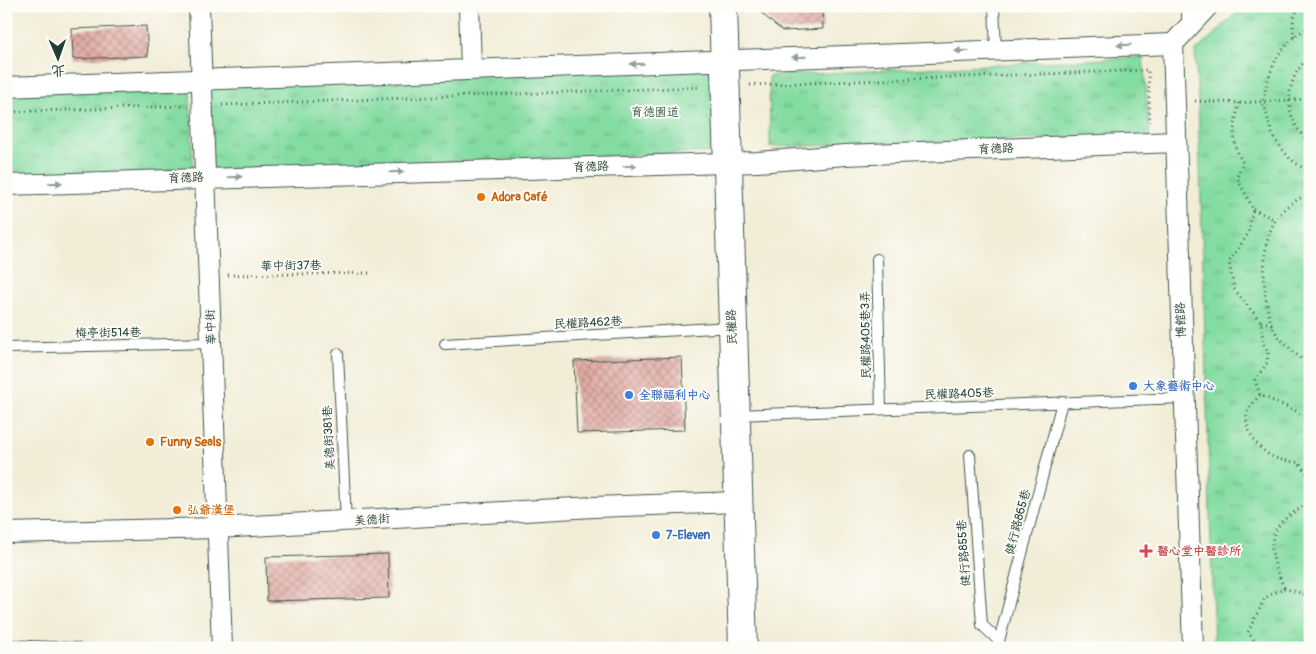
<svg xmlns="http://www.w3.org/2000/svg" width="1316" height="654" font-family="Pangolin,'LXGW WenKai TC',sans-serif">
<defs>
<pattern id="park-tufts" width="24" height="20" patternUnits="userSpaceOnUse" patternTransform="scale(1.25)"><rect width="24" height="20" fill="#83dca1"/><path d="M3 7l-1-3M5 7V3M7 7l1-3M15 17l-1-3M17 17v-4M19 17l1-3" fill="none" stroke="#6bb484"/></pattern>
<pattern id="building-cross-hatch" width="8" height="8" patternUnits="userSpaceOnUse" patternTransform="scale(1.25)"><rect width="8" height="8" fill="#e2aba4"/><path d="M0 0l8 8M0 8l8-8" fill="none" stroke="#b78c86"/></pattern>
</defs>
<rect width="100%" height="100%" fill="#fdfcf7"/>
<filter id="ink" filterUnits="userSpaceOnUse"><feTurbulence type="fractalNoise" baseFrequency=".02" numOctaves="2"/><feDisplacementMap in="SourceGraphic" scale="10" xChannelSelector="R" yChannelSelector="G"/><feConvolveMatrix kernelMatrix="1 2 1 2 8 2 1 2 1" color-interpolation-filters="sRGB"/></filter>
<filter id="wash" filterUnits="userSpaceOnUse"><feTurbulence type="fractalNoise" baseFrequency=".0096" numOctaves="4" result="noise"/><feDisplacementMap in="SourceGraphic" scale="20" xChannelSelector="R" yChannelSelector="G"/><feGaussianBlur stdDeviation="1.12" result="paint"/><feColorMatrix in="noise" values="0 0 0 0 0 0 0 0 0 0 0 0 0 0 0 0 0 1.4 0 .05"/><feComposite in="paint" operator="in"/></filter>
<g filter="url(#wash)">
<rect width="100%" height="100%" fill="#f1edd7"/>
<g fill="url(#park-tufts)" stroke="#518c6a">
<polygon points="1244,6 1310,6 1310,648 1214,648 1198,101 1195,52"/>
<polygon points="1143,57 1150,136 770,147 769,76"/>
<polygon points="714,67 715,152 212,170 208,86"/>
<polygon points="190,87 193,171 6,177 6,94"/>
</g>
<g id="blocks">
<g fill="url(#building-cross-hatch)">
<polygon points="759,6 822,6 823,29 782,31 759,11"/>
<polygon points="146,26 148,56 73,59 72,29"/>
<polygon points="682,357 685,430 577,433 574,361"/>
<polygon points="388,554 389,598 267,601 266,557"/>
</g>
</g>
</g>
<g filter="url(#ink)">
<use href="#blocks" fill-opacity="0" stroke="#3e574c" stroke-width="1"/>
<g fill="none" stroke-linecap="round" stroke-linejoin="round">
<defs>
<g id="lane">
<polyline points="994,6 996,50"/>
<polyline points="1187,28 1187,6"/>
<polyline points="877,259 881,409"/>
<polyline points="445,344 731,327"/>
<polyline points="6,348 211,343"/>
<polyline points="338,354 346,522"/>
<polyline points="737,415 1183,398"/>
<polyline points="970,455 982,625 999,641"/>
<polyline points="6,645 77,648"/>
<polyline points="999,648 999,641 1062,402"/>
</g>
<g id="street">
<polyline points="199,6 222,648"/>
<polyline points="469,6 471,69"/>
<polyline points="6,87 1173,44"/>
<polyline points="6,185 758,162 845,155 1176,142"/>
<polyline points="6,533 217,528 594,507 738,502"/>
<polyline points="1193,648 1173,44 1208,6"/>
</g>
<polyline id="secondary" points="723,6 743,648"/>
</defs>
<use href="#lane" stroke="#3e574c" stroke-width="12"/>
<use href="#street" stroke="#3e574c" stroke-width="22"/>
<use href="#secondary" stroke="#3e574c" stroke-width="30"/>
<g stroke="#3e574c" stroke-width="3" stroke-dasharray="1 4" stroke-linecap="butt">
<polyline points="1310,27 1296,35 1277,56 1267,82 1263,101 1273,137 1290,159 1310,173"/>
<path d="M1294,37C1292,26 1292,14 1301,6"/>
<path d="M1310,57C1283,78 1282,121 1310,142"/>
<polyline points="750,85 1148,70 1150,122"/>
<polyline points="1195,101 1239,103 1310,99"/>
<path d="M1239,103C1234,126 1230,142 1243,163L1237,177L1253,209L1248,234L1229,262L1234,289L1261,322L1263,343L1268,352L1267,363L1255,380L1260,395L1292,409L1310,420"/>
<polyline points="222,105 701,87"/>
<polyline points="6,112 184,106"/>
<path d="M1310,194C1296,199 1286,206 1277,218C1259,241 1262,305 1274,330C1280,340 1299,359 1310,364"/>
<polyline points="1253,209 1275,220"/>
<polyline points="228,275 373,273"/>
<polyline points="1261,322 1272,324"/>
<path d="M1260,395C1257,399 1250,405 1248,411C1241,428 1260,453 1276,458C1283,461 1292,461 1299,463L1310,478"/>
<polyline points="1284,588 1310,596"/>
<path d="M1260,648L1248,632L1265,598L1284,588C1273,562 1261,535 1290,515C1298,509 1304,508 1310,498"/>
<polyline points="1297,648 1310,639"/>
</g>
<use href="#lane" stroke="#fff" stroke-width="10"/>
<use href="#street" stroke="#fff" stroke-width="20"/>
<use href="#secondary" stroke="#fff" stroke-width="28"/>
</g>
<defs><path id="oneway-solid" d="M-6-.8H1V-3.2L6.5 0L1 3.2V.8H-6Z" transform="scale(1.25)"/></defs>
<g fill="#8f9e9a">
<use href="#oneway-solid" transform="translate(1124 45) rotate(178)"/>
<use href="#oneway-solid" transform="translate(962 51) rotate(178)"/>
<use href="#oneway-solid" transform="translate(799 57) rotate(178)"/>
<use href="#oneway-solid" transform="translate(637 64) rotate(178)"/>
<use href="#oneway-solid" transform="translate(630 166) rotate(-2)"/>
<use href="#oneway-solid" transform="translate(397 172) rotate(-2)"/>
<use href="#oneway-solid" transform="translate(235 177) rotate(-2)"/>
<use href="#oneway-solid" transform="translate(55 183) rotate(-2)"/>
</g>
</g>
<g fill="#e8710a" stroke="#fdfcf7" stroke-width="2">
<circle cx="481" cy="197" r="5"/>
<circle cx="150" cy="442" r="5"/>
<circle cx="177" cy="510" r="5"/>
</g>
<g fill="#3f7fe0" stroke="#fdfcf7" stroke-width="2">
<circle cx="1133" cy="386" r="5"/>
<circle cx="629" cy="395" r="5"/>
<circle cx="656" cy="535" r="5"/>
</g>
<path fill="#e0444e" stroke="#fdfcf7" stroke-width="2" d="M1143.5 543.5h5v5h5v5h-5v5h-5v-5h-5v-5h5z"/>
<g text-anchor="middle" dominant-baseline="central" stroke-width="4" stroke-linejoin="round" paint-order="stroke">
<g font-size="12" fill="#38654f" stroke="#fdfcf7">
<text x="655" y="112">育德園道</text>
</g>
<g font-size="12" fill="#1f3d34" stroke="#fdfcf7">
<text transform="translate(996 149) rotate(-2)">育德路</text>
<text transform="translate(591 167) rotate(-2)">育德路</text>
<text transform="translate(186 178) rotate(-2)">育德路</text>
<text transform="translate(291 266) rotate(-1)">華中街37巷</text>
<text transform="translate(1181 320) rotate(-92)">博館路</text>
<text transform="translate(588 323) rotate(-3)">民權路462巷</text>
<text transform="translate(211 327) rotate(-92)">華中街</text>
<text transform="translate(732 327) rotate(-92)">民權路</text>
<text transform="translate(108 333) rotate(-1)">梅亭街514巷</text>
<text transform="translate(866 335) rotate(-91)">民權路405巷3弄</text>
<text transform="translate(959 394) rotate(-2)">民權路405巷</text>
<text transform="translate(329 438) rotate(-93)">美德街381巷</text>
<text transform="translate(372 520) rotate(-4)">美德街</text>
<text transform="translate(1018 522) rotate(-75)">健行路865巷</text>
<text transform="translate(964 553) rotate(-94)">健行路855巷</text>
</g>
<g font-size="12" font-weight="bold" fill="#c56008" stroke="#fdfcf7" text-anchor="start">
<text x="491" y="197">Adora Café</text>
<text x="160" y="442">Funny Seals</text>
<text x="187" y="510">弘爺漢堡</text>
</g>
<g font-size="12" font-weight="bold" fill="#366cbe" stroke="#fdfcf7" text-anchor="start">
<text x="1143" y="386">大象藝術中心</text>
<text x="639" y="395">全聯福利中心</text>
<text x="666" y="535">7-Eleven</text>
</g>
<g font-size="12" font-weight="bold" fill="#be3a42" stroke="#fdfcf7" text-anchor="start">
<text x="1157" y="551">醫心堂中醫診所</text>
</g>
</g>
<rect width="1316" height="654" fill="none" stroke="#fdfcf7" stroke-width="25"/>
<g transform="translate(58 58) rotate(178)" stroke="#fdfcf7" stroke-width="4" paint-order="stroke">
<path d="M0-4L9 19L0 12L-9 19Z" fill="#1f3d34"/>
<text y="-8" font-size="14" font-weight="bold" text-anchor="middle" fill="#1f3d34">北</text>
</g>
</svg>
